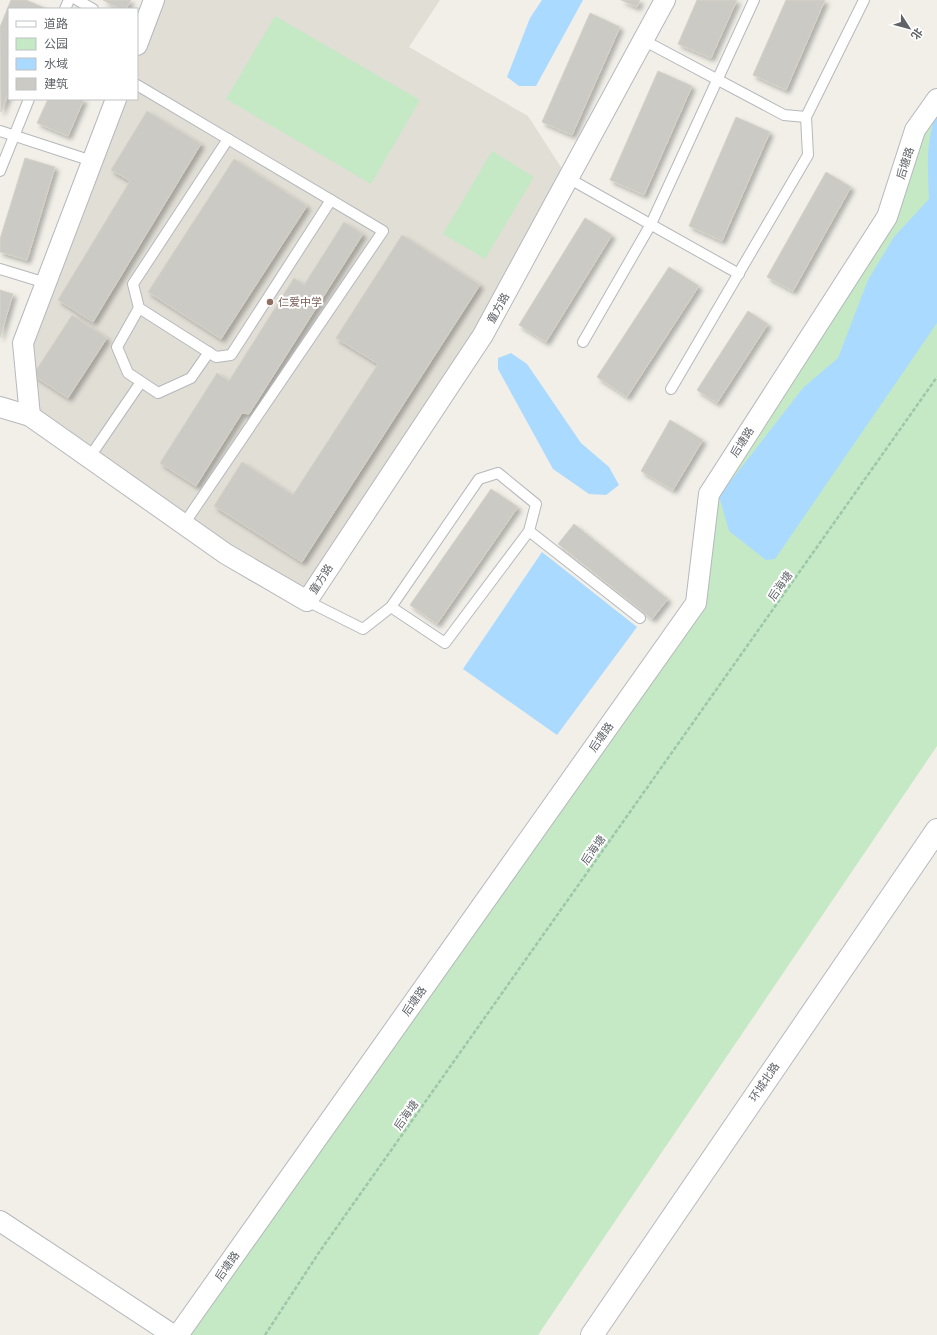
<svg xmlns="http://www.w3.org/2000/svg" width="937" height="1335" font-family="Inter,'Noto Sans SC',sans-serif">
<defs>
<filter id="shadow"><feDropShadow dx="3.5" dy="3.5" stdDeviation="2" flood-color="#0004"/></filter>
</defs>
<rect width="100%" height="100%" fill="#f1efe8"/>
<polygon fill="#e1ded6" points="154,0 440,0 409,47 528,116 568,178 307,601 30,416 23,343 116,99 137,99 137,45"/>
<g fill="#c5e8c5">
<polygon points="275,16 420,100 371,184 226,99"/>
<polygon points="937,99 937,746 538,1335 174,1335 696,603 709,494 887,217"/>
<polygon points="492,151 534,177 485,259 443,234"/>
</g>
<g fill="#aadaff">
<polygon points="542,0 583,0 536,86 519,86 507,77 530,18"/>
<path d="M937,113V323L775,559L766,560L729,531L719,496L803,388L838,358L868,280L894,237L929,199C928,170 925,141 937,113Z"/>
<polygon points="511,353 527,364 581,443 609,467 619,485 606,495 589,494 553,469 498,369 498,358"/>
<polygon points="542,552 637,627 557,735 463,669"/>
</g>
<g fill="#cccac5" stroke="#d6d1c6" filter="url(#shadow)">
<polygon points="11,0 26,0 45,8 44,9 9,9 9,92 1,112 0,27"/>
<polygon points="103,0 131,0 126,9 120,9"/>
<polygon points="621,0 640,0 637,7"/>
<polygon points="697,0 737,0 711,58 678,44"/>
<polygon points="786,0 825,0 786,90 753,75"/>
<polygon points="590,13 620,27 572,135 542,122"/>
<polygon points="658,71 692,86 644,195 610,180"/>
<polygon points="48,99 84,99 68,136 37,123"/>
<polygon points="147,111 201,144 93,322 58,300 130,181 111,170"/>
<polygon points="736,117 770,132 722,241 689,226"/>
<polygon points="25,158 55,167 27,260 0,252 0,239"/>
<polygon points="234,159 307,206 221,339 148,292"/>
<polygon points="826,172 851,187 793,291 767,277"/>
<polygon points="585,218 612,235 546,342 519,325"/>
<polygon points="344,222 363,234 249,414 242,413 196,486 160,463 217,373 229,381 294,278 304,285"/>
<polygon points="402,235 480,285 302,562 214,506 242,462 293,495 378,364 336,338"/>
<polygon points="669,267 699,286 627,397 597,377"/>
<polygon points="0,290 13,294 0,337"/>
<polygon points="748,311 768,324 717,403 697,390"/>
<polygon points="72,315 107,338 68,398 33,375"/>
<polygon points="670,420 703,440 673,490 641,471"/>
<polygon points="491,489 518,507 437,624 410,605"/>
<polygon points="574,524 668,599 652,619 558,544"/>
</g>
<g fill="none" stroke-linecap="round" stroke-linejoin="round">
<defs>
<g id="lane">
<polyline points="77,0 93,9"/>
<polyline points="65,9 69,0"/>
<polyline points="643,40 784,115 806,117"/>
<polyline points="137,85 383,231 184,524"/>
<polyline points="0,131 92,161"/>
<polyline points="228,139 133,284 139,308 216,357 231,355 331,200"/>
<polyline points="0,171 29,99"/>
<polyline points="568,178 739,274"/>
<polyline points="0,269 46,283"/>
<polyline points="139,308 117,347 128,373 158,393 191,378 209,352"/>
<polyline points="583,342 651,224 754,0"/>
<polyline points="671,389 808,155 806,117 864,0"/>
<polyline points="89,458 141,382"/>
<polyline points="529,531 640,618"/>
<polyline points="307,601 363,629 391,607 445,643 529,531 536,504 498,473 479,479 391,607"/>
</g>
<g id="street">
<polyline points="137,45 154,0"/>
<polyline points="0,407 30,416 226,554 307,601 483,335 665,0"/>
<polyline points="30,416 23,343 116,99"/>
<polyline points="0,1221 173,1335"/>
<polyline points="178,1335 696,603 709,494 887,217 915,130 937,99"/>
</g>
<polyline id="secondary" points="592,1335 937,830"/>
</defs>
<use href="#lane" stroke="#b5b8bc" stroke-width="12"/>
<use href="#street" stroke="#b5b8bc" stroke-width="22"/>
<use href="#secondary" stroke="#b6babf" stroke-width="24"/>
<polyline stroke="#9cc7a9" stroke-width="2.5" stroke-dasharray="4 2" stroke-linecap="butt" points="265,1335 320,1251 937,377"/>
<use href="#lane" stroke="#fff" stroke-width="10"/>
<use href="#street" stroke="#fff" stroke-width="20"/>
<use href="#secondary" stroke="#fff" stroke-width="22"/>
</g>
<circle fill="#8d6e63" stroke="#fff" stroke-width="1.5" cx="270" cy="302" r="4"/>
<g text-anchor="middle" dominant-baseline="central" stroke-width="4" stroke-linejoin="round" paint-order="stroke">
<g font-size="11" fill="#5f6368" stroke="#fff">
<text transform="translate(905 163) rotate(-72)">后塘路</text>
<text transform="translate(498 308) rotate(-61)">童方路</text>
<text transform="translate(742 442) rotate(-57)">后塘路</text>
<text transform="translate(321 579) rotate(-57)">童方路</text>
<text transform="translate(780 586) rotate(-55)">后海塘</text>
<text transform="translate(601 737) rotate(-55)">后塘路</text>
<text transform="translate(593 850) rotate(-55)">后海塘</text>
<text transform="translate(414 1001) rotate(-55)">后塘路</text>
<text transform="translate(764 1082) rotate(-56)">环城北路</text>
<text transform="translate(406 1115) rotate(-55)">后海塘</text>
<text transform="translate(227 1266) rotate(-55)">后塘路</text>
</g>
<g font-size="11" fill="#785e54" stroke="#fff" text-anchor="start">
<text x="278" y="302">仁爱中学</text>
</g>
</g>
<rect x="8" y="8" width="130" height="92" fill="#ffffff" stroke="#bfc1c3"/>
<rect x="16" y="21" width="20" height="6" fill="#ffffff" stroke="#bfc1c3"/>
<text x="44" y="28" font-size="12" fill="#5f6368">道路</text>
<rect x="16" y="38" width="20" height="12" fill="#c5e8c5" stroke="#bfc1c3"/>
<text x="44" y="48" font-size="12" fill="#5f6368">公园</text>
<rect x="16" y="58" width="20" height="12" fill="#aadaff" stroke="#bfc1c3"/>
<text x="44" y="68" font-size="12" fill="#5f6368">水域</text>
<rect x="16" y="78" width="20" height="12" fill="#cccac5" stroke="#bfc1c3"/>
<text x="44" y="88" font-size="12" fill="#5f6368">建筑</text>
<g transform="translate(909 28) rotate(126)" stroke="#ffffff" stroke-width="3" paint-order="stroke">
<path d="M0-3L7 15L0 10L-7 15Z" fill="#5f6368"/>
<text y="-6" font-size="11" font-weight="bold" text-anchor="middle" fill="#5f6368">北</text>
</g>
</svg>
